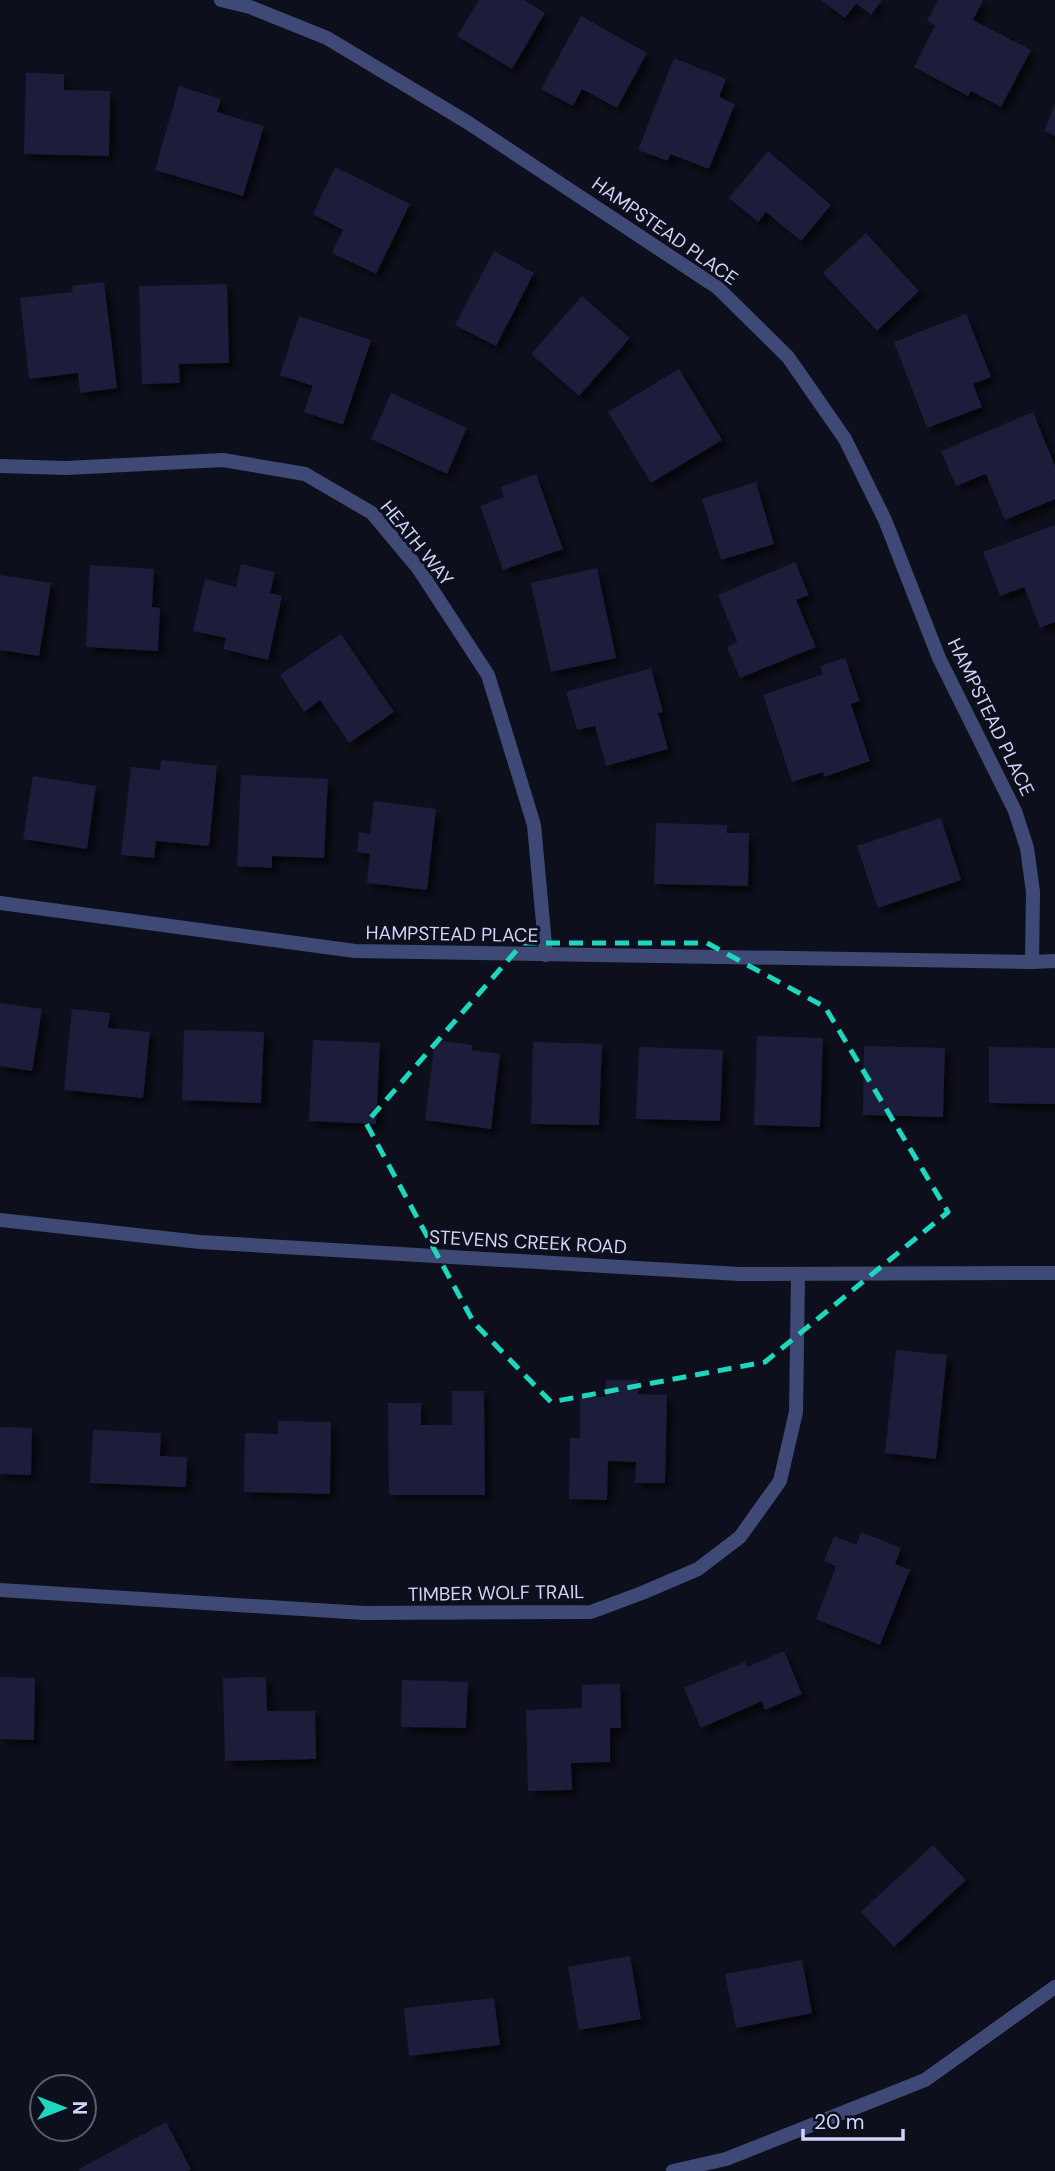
<svg xmlns="http://www.w3.org/2000/svg" width="1055" height="2171" font-family="'DM Sans',sans-serif">
<defs>
<filter id="shadow"><feDropShadow dx="6" dy="6" stdDeviation="3.5" flood-color="#0009"/></filter>
</defs>
<rect width="100%" height="100%" fill="#0e0f1c"/>
<g fill="#1d1d3a" filter="url(#shadow)">
<polygon points="479,0 524,0 545,13 512,69 457,36"/>
<polygon points="821,0 882,0 871,15 856,3 845,18"/>
<polygon points="938,0 983,0 973,20 1031,50 1001,107 971,91 968,96 914,67 935,26 927,21"/>
<polygon points="581,16 647,53 617,108 582,89 573,106 541,89"/>
<polygon points="674,58 726,79 719,97 735,104 709,169 670,154 668,161 638,150"/>
<polygon points="26,73 64,74 64,90 110,91 109,156 24,154"/>
<polygon points="179,86 221,99 217,112 264,126 243,196 155,170"/>
<polygon points="1055,104 1055,136 1044,131"/>
<polygon points="768,151 831,205 801,241 766,212 758,222 729,198"/>
<polygon points="335,167 410,204 376,274 332,253 343,230 313,214"/>
<polygon points="866,233 919,291 877,331 823,273"/>
<polygon points="494,251 534,273 496,346 455,325"/>
<polygon points="104,282 117,388 80,393 78,373 29,379 20,298 73,292 72,286"/>
<polygon points="227,284 229,363 179,364 180,383 142,384 139,286"/>
<polygon points="582,296 630,338 579,396 531,354"/>
<polygon points="966,314 991,377 973,384 982,407 927,428 894,342"/>
<polygon points="299,316 371,340 343,425 304,412 313,386 280,375"/>
<polygon points="679,369 722,440 651,483 608,412"/>
<polygon points="391,393 467,428 447,474 371,439"/>
<polygon points="1033,412 1055,466 1055,499 1005,520 986,474 956,486 941,451"/>
<polygon points="536,474 563,549 503,570 480,506 504,497 501,487"/>
<polygon points="756,482 774,544 721,560 702,499"/>
<polygon points="1055,525 1055,622 1040,628 1024,587 1000,596 983,552"/>
<polygon points="795,562 809,595 796,600 816,647 740,678 727,647 737,642 718,595"/>
<polygon points="241,564 275,572 270,593 282,596 268,660 223,649 226,638 193,631 205,579 236,587"/>
<polygon points="90,565 154,569 152,607 160,608 158,651 86,647"/>
<polygon points="597,568 616,658 551,672 531,583"/>
<polygon points="0,575 51,583 39,656 0,650"/>
<polygon points="341,634 394,712 349,743 320,700 304,712 280,675"/>
<polygon points="845,658 860,701 851,704 870,761 824,777 823,772 792,782 763,695 823,674 820,666"/>
<polygon points="651,668 663,712 658,713 668,749 606,766 595,726 577,730 566,692"/>
<polygon points="161,760 217,766 209,846 156,841 154,858 121,855 131,767 160,770"/>
<polygon points="241,775 328,779 324,858 272,856 272,868 237,866"/>
<polygon points="33,776 96,786 87,849 23,839"/>
<polygon points="374,801 436,809 427,890 367,883 370,854 357,852 359,832 370,834"/>
<polygon points="941,818 961,880 878,908 857,846"/>
<polygon points="656,823 727,825 727,833 749,833 748,886 654,884"/>
<polygon points="0,1003 42,1009 32,1071 0,1066"/>
<polygon points="72,1009 110,1013 108,1028 150,1032 143,1098 64,1090"/>
<polygon points="184,1030 264,1032 261,1103 182,1100"/>
<polygon points="757,1036 823,1038 820,1127 754,1125"/>
<polygon points="313,1040 380,1043 376,1124 309,1121"/>
<polygon points="435,1040 472,1045 472,1050 500,1054 491,1129 425,1120"/>
<polygon points="533,1042 602,1044 599,1125 531,1124"/>
<polygon points="864,1046 945,1048 943,1117 863,1115"/>
<polygon points="639,1047 723,1050 720,1121 636,1119"/>
<polygon points="989,1047 1055,1048 1055,1104 989,1103"/>
<polygon points="896,1350 947,1355 936,1459 885,1453"/>
<polygon points="606,1380 638,1380 638,1394 667,1395 665,1483 635,1483 636,1462 608,1461 607,1500 569,1499 570,1438 580,1438 580,1397 606,1397"/>
<polygon points="452,1391 484,1391 485,1495 389,1495 388,1403 421,1403 421,1425 452,1425"/>
<polygon points="278,1421 331,1422 330,1494 244,1492 245,1433 278,1434"/>
<polygon points="0,1427 32,1428 31,1475 0,1474"/>
<polygon points="93,1430 161,1433 160,1456 187,1457 186,1487 90,1483"/>
<polygon points="861,1532 901,1548 895,1564 910,1570 880,1645 816,1619 836,1566 824,1561 834,1536 856,1545"/>
<polygon points="784,1651 802,1694 765,1710 762,1701 701,1728 684,1688 745,1662 747,1667"/>
<polygon points="0,1677 35,1678 34,1740 0,1739"/>
<polygon points="266,1677 267,1711 315,1711 316,1759 225,1761 223,1678"/>
<polygon points="402,1680 468,1682 466,1728 401,1727"/>
<polygon points="620,1684 621,1728 610,1728 610,1762 571,1763 572,1790 528,1791 526,1710 582,1708 582,1685"/>
<polygon points="933,1845 966,1880 894,1947 861,1912"/>
<polygon points="630,1956 641,2019 579,2030 568,1967"/>
<polygon points="802,1960 812,2013 736,2028 725,1974"/>
<polygon points="494,1998 500,2045 409,2056 404,2008"/>
<polygon points="166,2122 191,2169 187,2171 80,2171 79,2169"/>
</g>
<g fill="none" stroke-linecap="round" stroke-linejoin="round">
<g stroke="#3f4975" stroke-width="14">
<polyline points="221,0 250,7 327,38 467,122 718,288 788,357 845,439 885,520 939,658 1015,811 1027,848 1033,892 1032,962"/>
<polyline points="0,466 66,468 223,460 305,474 372,513 418,568 488,675 534,825 546,955"/>
<polyline points="0,903 355,951 1032,962 1055,961"/>
<polyline points="0,1590 364,1613 591,1612 642,1593 698,1569 740,1537 780,1481 796,1412 798,1275"/>
<polyline points="673,2171 726,2159 925,2080 1055,1987"/>
</g>
<polyline stroke="#3f4975" stroke-width="14" points="0,1220 200,1242 739,1274 1055,1273"/>
</g>
<path fill="none" stroke="#1dd7bf" stroke-width="5" stroke-dasharray="14 9" stroke-linejoin="round" d="M523,943H707L825,1007L948,1212L765,1362L551,1402L474,1323L366,1123Z"/>
<g text-anchor="middle" dominant-baseline="central" stroke-width="6" stroke-linejoin="round" paint-order="stroke">
<g font-size="19" fill="#cfd4f9" stroke="#0e0f1c">
<text transform="translate(665 231) rotate(35)">HAMPSTEAD PLACE</text>
<text transform="translate(417 543) rotate(51)">HEATH WAY</text>
<text transform="translate(991 717) rotate(64)">HAMPSTEAD PLACE</text>
<text transform="translate(452 934) rotate(1)">HAMPSTEAD PLACE</text>
<text transform="translate(528 1242) rotate(3)">STEVENS CREEK ROAD</text>
<text transform="translate(496 1593) rotate(-1)">TIMBER WOLF TRAIL</text>
</g>
</g>
<g transform="translate(63 2108) rotate(90)"><circle r="33" fill="#0e0f1c" stroke="#5b5e74" stroke-width="2"/>
<path d="M0-5L12 26L0 18L-12 26Z" fill="#1dd7bf"/>
<text y="-10" font-size="19" font-weight="bold" text-anchor="middle" fill="#cfd4f9">N</text>
</g>
<path d="M803 2129v10h100v-10" fill="none" stroke="#cfd4f9" stroke-width="3.5"/>
<text x="814" y="2129" font-size="21" fill="#cfd4f9" stroke="#0e0f1c" stroke-width="5" paint-order="stroke">20 m</text>
</svg>
